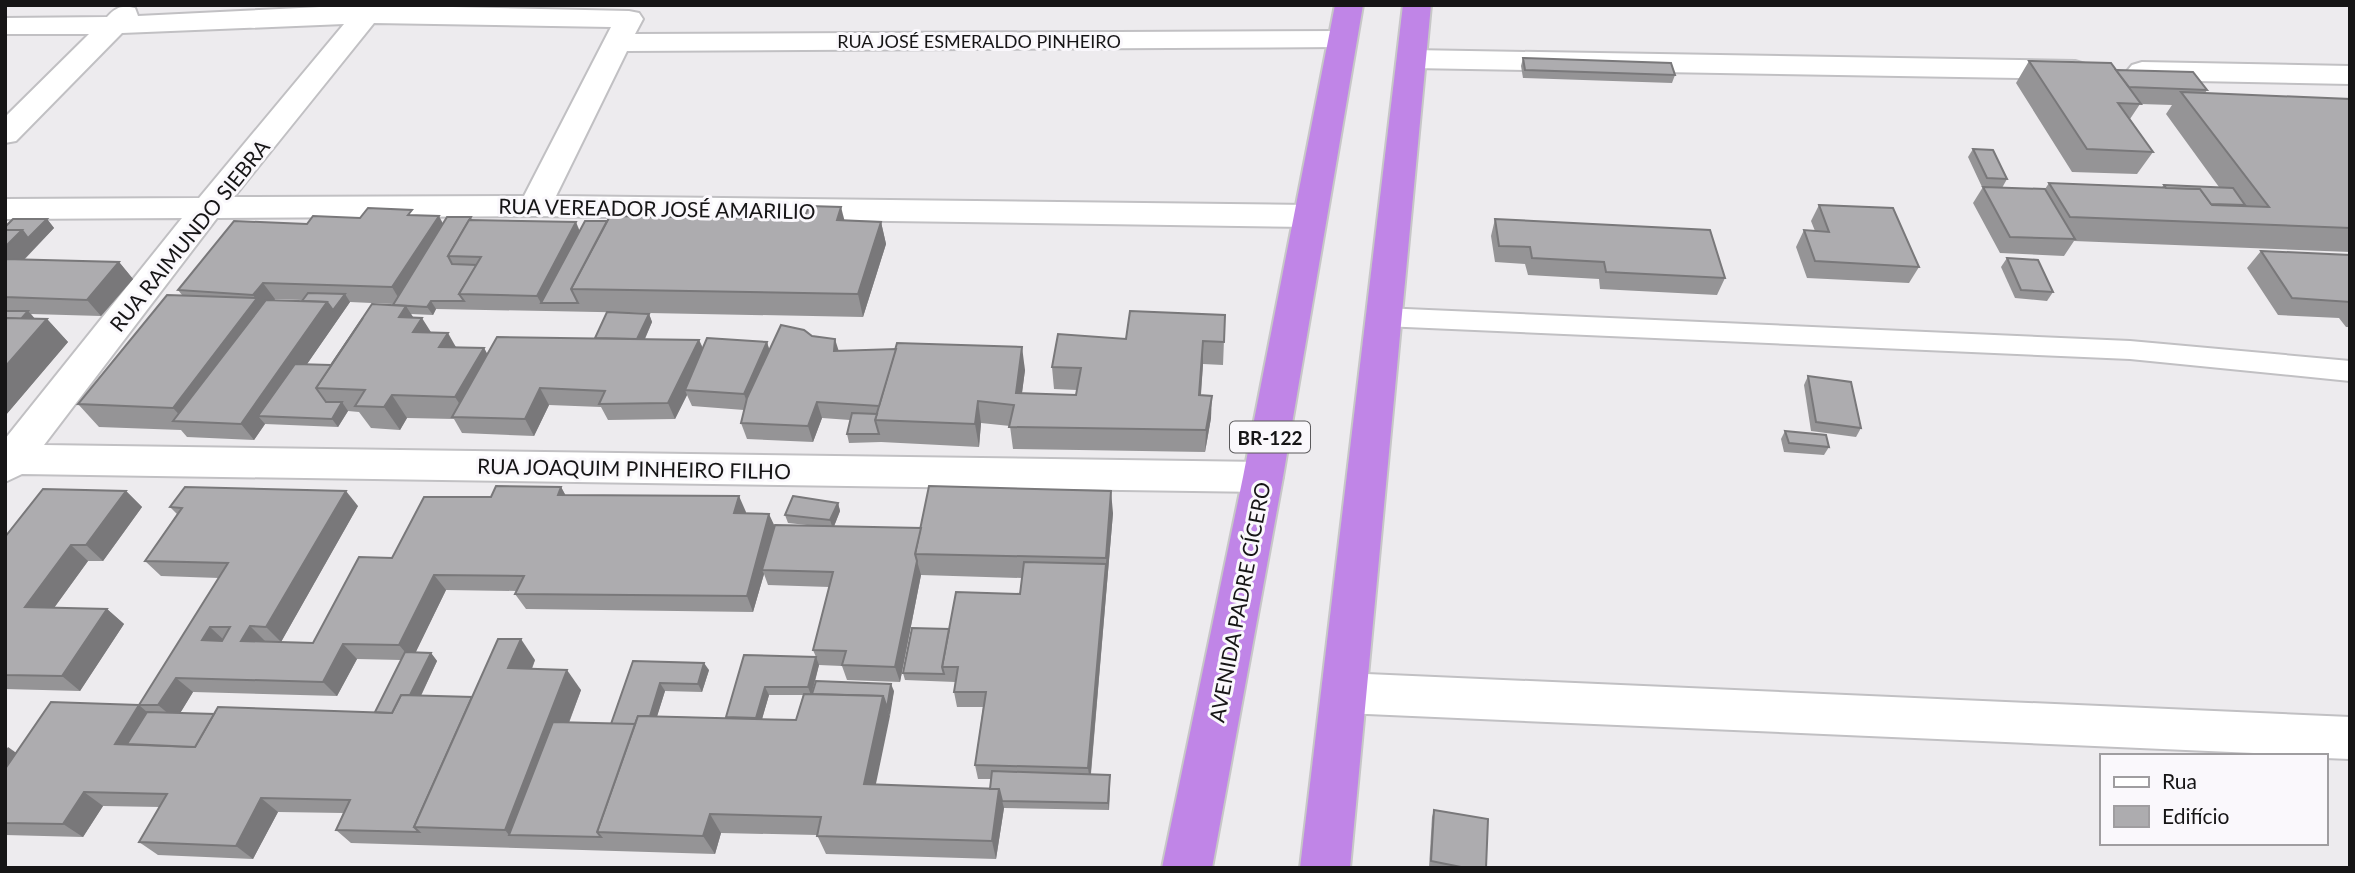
<svg xmlns="http://www.w3.org/2000/svg" width="2355" height="873" font-family="Lato,sans-serif">
<rect width="100%" height="100%" fill="#edebee"/>
<g fill="none" stroke-linecap="round" stroke-linejoin="round">
<defs>
<polygon id="lane" points="1383,308 2130,341 2350,361 2350,381 2130,359 1383,326 1374,323 1370,317 1374,311"/>
<g id="street">
<path d="M360,5L629,11L639,13L643,19L635,34L1341,31L1351,33L1355,39L1351,45L1341,47L627,51L556,196L1309,205L1321,209L1325,216L1321,223L1309,227L535,216L217,218L44,445L1263,462L1277,466L1283,477L1277,488L1263,492L22,474L5,482V439L182,218L5,219V199L199,198L344,24L122,33L16,141L5,143V117L89,34H5V18L107,17C116,7 122,5 135,8L138,16ZM374,23L611,27L524,196L234,197Z"/>
<polygon points="1412,50 2075,61 2085,64 2089,70 2085,76 2075,79 1412,68 1402,65 1398,59 1402,53"/>
<polygon points="2142,62 2350,66 2350,84 2142,80 2132,77 2127,71 2132,65"/>
<polygon points="1344,673 2350,717 2350,759 2325,758 2325,756 1344,713 1328,707 1321,693 1328,679"/>
</g>
<g id="highway">
<polygon points="1335,5 1363,5 1283,477 1212,868 1162,868 1243,477"/>
<polygon points="1403,5 1431,5 1350,868 1300,868"/>
</g>
</defs>
<use href="#lane" stroke="#c1c0c3" stroke-width="4"/>
<use href="#street" stroke="#c1c0c3" stroke-width="4"/>
<use href="#highway" stroke="#c7c7c7" stroke-width="4"/>
<use href="#lane" fill="#fff" fill-rule="evenodd"/>
<use href="#street" fill="#fff" fill-rule="evenodd"/>
<use href="#highway" fill="#c085e7" fill-rule="evenodd"/>
</g>
<g fill="#959496" fill-rule="evenodd">
<polygon points="1523,58 1675,75 1672,83 1523,78 1521,66"/>
<polygon points="2029,61 2116,70 2207,90 2205,93 2350,99 2350,252 2074,241 2064,256 2000,253 1973,203 1983,187 1989,187 1982,187 1968,157 1973,149 2007,179 2002,188 2045,189 2049,183 2162,187 2164,185 2219,187 2166,114 2172,105 2140,104 2130,119 2153,152 2137,174 2072,172 2016,83"/>
<polygon points="1819,205 1919,267 1909,283 1807,278 1796,247 1804,230 1815,231 1811,221"/>
<path d="M415,215L443,224L471,217L472,220L580,231L607,221H845L881,222L886,244L863,317L436,309L433,315L411,314L413,317L431,333L456,347L484,348L487,354L595,338L649,314L652,322L645,339L699,340L703,348L767,342L769,350L812,336L838,350L1025,370L1022,393L1076,395L1077,390L1054,389L1052,367L1126,339L1225,315L1223,365L1203,364L1201,395L1211,418L1205,452L1013,449L1010,426L981,423L979,447L881,442L849,443L847,434L850,420L822,418L813,442L747,439L741,423L744,410L692,406L687,395L675,419L608,420L601,407L549,405L534,436L462,433L454,419L407,418L400,430L371,428L359,412L348,411L338,427L265,424L254,440L187,437L181,430L99,427L78,404L182,295L178,290L307,224L360,218ZM275,299L302,300V301L274,300ZM350,302L393,304L331,365L307,364Z"/>
<polygon points="47,219 54,228 24,260 119,262 133,279 101,316 31,314 35,319 47,319 68,342 5,416 5,227"/>
<polygon points="1495,219 1725,278 1717,295 1600,289 1599,279 1528,275 1525,264 1495,262 1491,236"/>
<polygon points="2261,251 2350,255 2350,327 2346,327 2339,318 2278,315 2247,268"/>
<polygon points="2007,258 2053,292 2047,301 2015,298 2001,267"/>
<polygon points="1808,376 1861,428 1856,437 1811,431 1804,385"/>
<polygon points="1785,431 1829,447 1824,455 1784,452 1781,439"/>
<path d="M561,487L565,495L746,512V513L774,526L807,525L788,523L785,515L838,503L840,511L834,526L921,528L1113,513L1091,774L1110,775L1109,810L1004,808L996,859L826,854L817,835L721,833L715,854L351,843L336,830L343,813L278,812L253,859L158,855L139,842L160,807L103,806L83,837L5,835V747L16,753L139,705L219,578L161,576L145,561L177,514L170,507L358,506L281,642H265L313,643L392,558L491,497ZM764,574L768,585L829,587L813,650L816,657L744,655L727,718L657,716L665,691L702,692L709,670L633,661L611,724L569,723L581,690L532,669L535,660L472,697L421,696L437,661L431,653H415L446,590L517,591L515,594L526,609L753,612ZM921,575L1022,578L1020,594L949,629L903,673L905,680L955,682L954,692L957,707H983L975,765L978,779H991L990,789L875,785L894,691L812,694L819,665L842,666L847,680L900,682ZM357,659L401,660L375,712L214,714L180,713L193,692L337,696ZM769,695H803L796,720L762,719Z"/>
<polygon points="126,491 142,507 103,561 88,561 54,608 107,609 124,624 80,691 5,689 5,537"/>
<polygon points="1434,810 1486,868 1429,868 1432,817"/>
</g>
<g fill="#79787a">
<polygon points="841,207 847,230 837,220"/>
<polygon points="439,216 448,233 402,304 392,287"/>
<polygon points="47,219 54,228 9,275 5,271 5,247 22,230"/>
<polygon points="576,222 583,239 541,303 537,296"/>
<polygon points="881,222 886,244 863,317 858,294"/>
<polygon points="119,262 133,279 101,316 87,300"/>
<polygon points="263,283 275,299 185,421 173,408 256,299 253,295"/>
<polygon points="345,294 350,302 271,416 258,416 265,424 254,440 241,424 327,302"/>
<polygon points="431,301 436,309 433,315 427,307"/>
<polygon points="406,306 418,325 422,318 436,340 427,355 399,317"/>
<polygon points="28,311 36,320 9,332"/>
<polygon points="649,314 652,322 638,354 634,346"/>
<polygon points="47,319 68,342 5,416 5,367"/>
<polygon points="448,333 461,356 439,347"/>
<polygon points="835,339 840,355 834,351"/>
<polygon points="699,340 706,356 685,390 687,395 675,419 668,403"/>
<polygon points="1203,341 1203,364 1199,417 1199,395"/>
<polygon points="767,342 772,358 750,410 744,394"/>
<polygon points="1022,347 1025,370 1019,415 1016,393"/>
<polygon points="484,348 497,371 468,417 455,397"/>
<polygon points="540,388 549,405 534,436 525,419"/>
<polygon points="392,395 407,418 400,430 384,407"/>
<polygon points="1212,396 1211,418 1205,452 1206,430"/>
<polygon points="978,401 981,423 979,447 975,424"/>
<polygon points="342,402 348,411 338,427 332,419"/>
<polygon points="817,402 822,418 813,442 808,426"/>
<polygon points="561,487 570,503 558,495"/>
<polygon points="126,491 142,507 103,561 86,545"/>
<polygon points="346,491 358,506 281,642 266,627"/>
<polygon points="1111,491 1113,513 1090,782 1088,768 1106,564"/>
<polygon points="739,496 746,512 741,529 734,513"/>
<polygon points="838,503 840,511 833,529 830,520"/>
<polygon points="769,514 776,529 762,570 764,574 753,612 747,596"/>
<polygon points="71,545 88,561 43,623 25,607"/>
<polygon points="917,561 921,575 900,682 895,667"/>
<polygon points="434,575 446,590 412,660 399,645"/>
<polygon points="107,609 124,624 80,691 62,676"/>
<polygon points="250,626 265,641 257,656 241,641"/>
<polygon points="210,627 226,642 202,640"/>
<polygon points="521,639 535,660 523,689 508,668"/>
<polygon points="343,644 357,659 337,696 323,682"/>
<polygon points="431,653 437,661 406,727 398,719"/>
<polygon points="816,657 819,665 811,695 808,687"/>
<polygon points="704,663 709,670 702,692 698,684"/>
<polygon points="567,670 581,690 526,835 509,835 505,830"/>
<polygon points="176,678 193,692 176,720 158,705"/>
<polygon points="660,683 665,691 650,739 640,725"/>
<polygon points="891,684 894,691 890,716 887,708"/>
<polygon points="765,687 769,695 760,726 756,718"/>
<polygon points="883,696 890,716 872,803 864,784"/>
<polygon points="139,705 156,720 137,751 115,744"/>
<polygon points="8,747 36,767 5,814 5,752"/>
<polygon points="1110,775 1110,782 1109,810 1108,803"/>
<polygon points="999,789 1004,808 996,859 992,841"/>
<polygon points="84,792 103,806 83,837 63,824"/>
<polygon points="261,798 278,812 253,859 236,846"/>
<polygon points="710,814 721,833 715,854 703,836"/>
</g>
<g fill="#adacaf" stroke="#79787a" stroke-width="2" fill-rule="evenodd">
<polygon points="1523,58 1671,63 1675,75 1525,70"/>
<polygon points="2029,61 2111,63 2141,104 2118,103 2153,152 2087,149"/>
<polygon points="2116,70 2193,72 2207,90 2129,87"/>
<polygon points="2181,92 2350,99 2350,228 2070,217 2049,183 2200,189 2212,205 2269,207"/>
<polygon points="1973,149 1993,150 2007,179 1987,178"/>
<polygon points="2164,185 2233,188 2245,205 2211,204 2200,189 2166,188"/>
<polygon points="1983,187 2045,189 2075,239 2010,237"/>
<polygon points="1819,205 1893,208 1919,267 1815,261 1804,230 1829,232"/>
<polygon points="809,206 841,207 837,220 881,222 858,294 571,289 610,216 804,219"/>
<polygon points="368,208 412,210 408,215 439,216 392,287 263,283 253,295 178,290 234,221 307,224 313,216 360,218"/>
<polygon points="447,217 471,217 448,256 452,264 477,265 459,294 464,301 431,301 427,307 393,305"/>
<polygon points="13,219 47,219 28,238 22,230 5,230 5,227"/>
<polygon points="1495,219 1710,230 1725,278 1606,272 1604,262 1532,258 1530,247 1499,246"/>
<polygon points="469,220 576,222 537,296 459,294 481,257 448,256"/>
<polygon points="585,221 607,221 571,289 578,303 541,303"/>
<polygon points="5,230 22,230 5,247"/>
<polygon points="2261,251 2350,255 2350,302 2292,298"/>
<polygon points="2007,258 2038,260 2053,292 2021,290"/>
<polygon points="5,259 119,262 87,300 5,297"/>
<polygon points="308,293 345,294 333,310 327,302 302,301"/>
<polygon points="167,295 257,298 173,408 78,404"/>
<polygon points="266,300 327,302 241,424 173,421"/>
<polygon points="372,304 406,306 399,317 422,318 413,332 448,333 439,347 484,348 455,397 392,395 384,407 355,406 365,390 316,388"/>
<polygon points="5,311 28,311 21,319 5,318"/>
<polygon points="1130,311 1225,315 1224,342 1203,341 1199,395 1212,396 1206,430 1009,427 1014,405 978,401 975,424 875,420 897,343 1022,347 1016,393 1076,395 1081,368 1052,367 1058,334 1126,339"/>
<polygon points="607,312 649,314 637,339 595,338"/>
<polygon points="5,318 47,319 5,367"/>
<polygon points="363,318 316,388 326,402 342,402 332,419 258,416 295,364 331,365"/>
<polygon points="781,325 804,330 812,336 835,339 834,351 896,349 879,406 817,402 808,426 741,423 747,398"/>
<polygon points="497,337 699,340 668,403 599,404 605,391 540,388 525,419 452,417"/>
<polygon points="707,338 767,342 744,394 685,390"/>
<polygon points="1808,376 1851,382 1861,428 1816,422"/>
<polygon points="852,413 877,414 875,420 879,434 847,434"/>
<polygon points="1785,431 1826,435 1829,447 1789,443"/>
<path d="M496,486L561,487L558,495L739,496L734,513L769,514L747,596L515,594L524,576L434,575L399,645L343,644L323,682L176,678L158,705H139L115,744L195,747L218,707L392,713L401,695L472,697L414,827L419,832L336,830L350,800L261,798L236,846L139,842L167,794L84,792L63,824L5,823V769L51,702L139,705L228,563L145,561L182,508L170,507L185,487L346,491L266,627L250,626L241,641L313,643L359,557L392,558L424,497H491ZM210,627H230L222,641L202,640Z"/>
<polygon points="929,486 1111,491 1106,558 915,554"/>
<polygon points="43,489 126,491 86,545 71,545 25,607 107,609 62,676 5,675 5,537"/>
<polygon points="793,496 838,503 830,520 785,515"/>
<polygon points="775,525 921,528 915,554 917,561 895,667 842,665 846,651 813,650 833,572 762,570"/>
<polygon points="1024,562 1106,564 1088,768 975,765 986,692 954,692 958,667 942,667 956,592 1020,594"/>
<polygon points="912,628 949,629 942,667 944,674 903,673"/>
<polygon points="498,639 521,639 508,668 567,670 505,830 414,827"/>
<polygon points="405,652 431,653 410,695 401,695 392,713 375,712"/>
<polygon points="744,655 816,657 808,687 765,687 756,718 726,717"/>
<polygon points="633,661 704,663 698,684 660,683 650,716 638,716 635,724 611,724"/>
<polygon points="816,681 891,684 887,708 883,696 812,694"/>
<polygon points="804,694 883,696 864,784 999,789 992,841 817,836 821,817 710,814 703,836 597,832 638,716 796,720"/>
<polygon points="147,712 214,714 195,747 127,744"/>
<polygon points="553,722 635,724 597,832 601,837 509,835"/>
<polygon points="992,771 1110,775 1108,803 1002,801 999,789 990,789"/>
<polygon points="1434,810 1488,819 1486,868 1466,868 1431,861"/>
</g>
<g text-anchor="middle" dominant-baseline="central" stroke-width="6" stroke-linejoin="round" paint-order="stroke">
<g font-size="18" fill="#161516" stroke="#faf8fc">
<text x="979" y="41">RUA JOSÉ ESMERALDO PINHEIRO</text>
</g>
<rect fill="#faf8fc" stroke="#5a595b" stroke-width="2" x="1230" y="421.5" width="80" height="31" rx="5"/>
<g font-size="19" font-weight="bold" fill="#161516">
<text x="1270" y="437">BR-122</text>
</g>
<g font-size="21" fill="#161516" stroke="#faf8fc">
<text transform="translate(657 208) rotate(1)">RUA VEREADOR JOSÉ AMARILIO</text>
<text transform="translate(189 235) rotate(-51)">RUA RAIMUNDO SIEBRA</text>
<text transform="translate(634 468) rotate(1)">RUA JOAQUIM PINHEIRO FILHO</text>
<text transform="translate(1239 602) rotate(-79)">AVENIDA PADRE CÍCERO</text>
</g>
</g>
<rect width="2355" height="873" fill="none" stroke="#161516" stroke-width="14"/>
<rect x="2100" y="754" width="228" height="91" fill="#faf8fc" stroke="#9f9da0" stroke-width="2"/>
<rect x="2114" y="777" width="35" height="10" fill="#ffffff" stroke="#9f9da0" stroke-width="2"/>
<text x="2162" y="789" font-size="21" fill="#161516">Rua</text>
<rect x="2114" y="806" width="35" height="21" fill="#adacaf" stroke="#9f9da0" stroke-width="2"/>
<text x="2162" y="824" font-size="21" fill="#161516">Edifício</text>
</svg>
